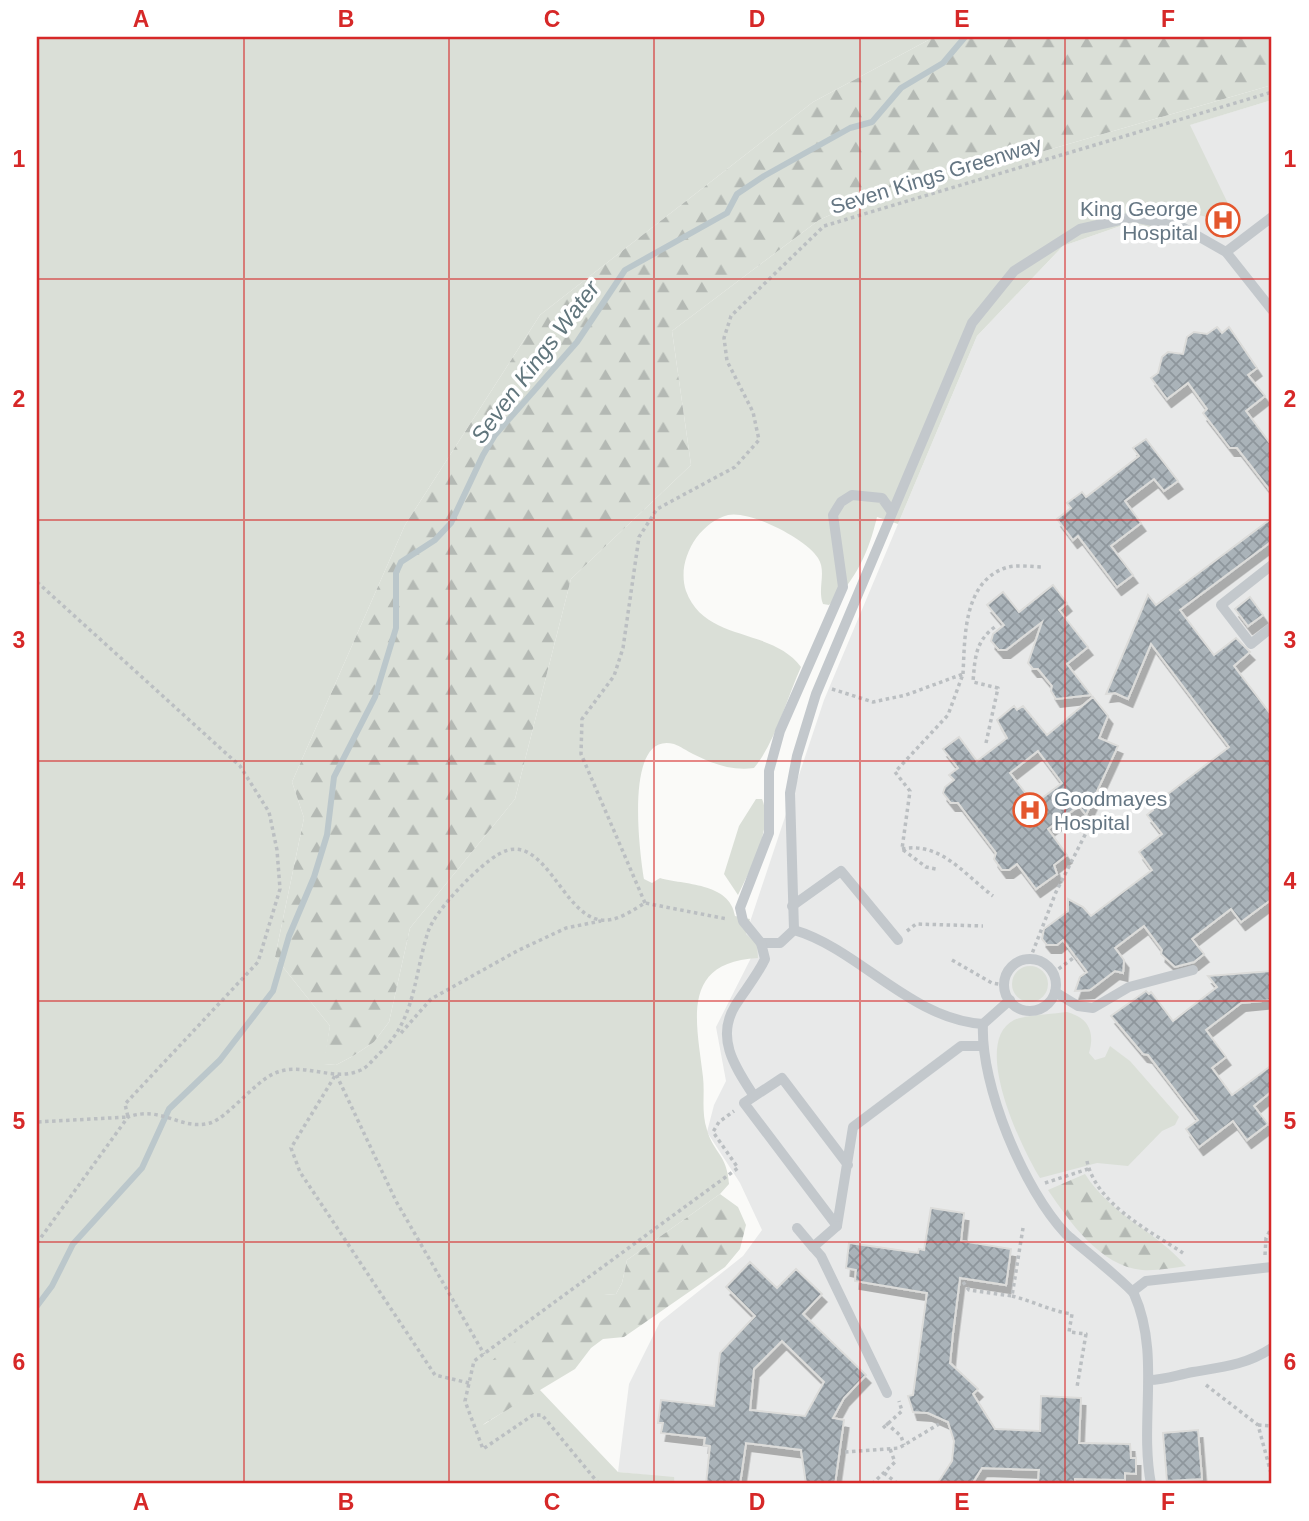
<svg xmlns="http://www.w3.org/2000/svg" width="1309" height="1521" font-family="Helvetica,sans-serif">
<defs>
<pattern id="forest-firs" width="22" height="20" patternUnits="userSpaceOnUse" patternTransform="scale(1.75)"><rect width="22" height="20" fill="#dadfd7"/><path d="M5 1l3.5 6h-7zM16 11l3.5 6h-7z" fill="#b4b9b4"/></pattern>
<pattern id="building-cross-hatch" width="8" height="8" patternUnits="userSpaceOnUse" patternTransform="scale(1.75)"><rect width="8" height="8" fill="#aab3b9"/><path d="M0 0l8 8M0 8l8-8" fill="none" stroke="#8e969c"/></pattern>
<filter id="shadow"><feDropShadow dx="4.5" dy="8" stdDeviation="0" flood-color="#0004"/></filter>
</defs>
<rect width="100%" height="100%" fill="#fafaf8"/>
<polygon fill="#e8e9e9" points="1272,100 1272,1484 675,1484 674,1478 618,1472 629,1384 660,1322 743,1256 762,1230 740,1183 707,1132 714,1105 726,1081 716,1027 751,958 746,934 824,700 977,336 1063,246 1132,222 1189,125"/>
<g fill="#dadfd7">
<path d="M37,37H934L813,102L540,315L405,525L292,782L304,818L275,957L330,1026L324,1064L336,1065L353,1056L374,1042L389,1022L410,928L515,799L571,579L691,465L672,331L819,220L841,210L1272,85V100L1190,125L1235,218C1213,220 1197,216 1176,207L1171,233L1132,222L1063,246L977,336L898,524L877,517C869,551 856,581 829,605L823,604C817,589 827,572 818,558C806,539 750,510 728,515C698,523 676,561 686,591C705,643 772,627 801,667C787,698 775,743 754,768C732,771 713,764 693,754C687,751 680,746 674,744C623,730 640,855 644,879L652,883L660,878C683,885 730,882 735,916L750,919L746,934L757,944L758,958C679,962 697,1023 703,1077C705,1095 701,1112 707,1130C714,1154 727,1154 729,1184L720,1194L627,1260L622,1283L616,1294L604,1295L483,1425L539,1389L618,1472L674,1477L675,1484H37Z"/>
<path d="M756,799H762C774,827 750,870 738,895L724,874L739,826Z"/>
<circle cx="1030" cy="984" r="18"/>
<path d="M1067,1012C1089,1018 1095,1032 1089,1053L1095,1060L1105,1057L1110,1046L1130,1061L1179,1117L1175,1125L1162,1131L1128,1166L1097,1163L1040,1178C1022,1149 970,1042 1014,1020C1024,1015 1054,1014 1067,1012Z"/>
</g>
<g fill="url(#forest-firs)">
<polygon points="934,37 1272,37 1272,85 841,210 819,220 672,331 691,465 571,579 515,799 410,928 389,1022 374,1042 353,1056 336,1065 323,1064 330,1026 275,957 304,818 292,782 405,525 540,315 813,102"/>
<path d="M1085,1174C1111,1215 1156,1231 1186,1266C1172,1268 1156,1271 1142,1270C1100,1266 1069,1221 1048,1190Z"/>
<path d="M720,1194L738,1207L746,1225L740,1249L725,1267L624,1337L603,1339L591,1348L575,1369L482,1425C478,1409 472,1393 479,1377C491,1351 567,1308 593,1291L604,1295L616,1294L622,1283L627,1260Z"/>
</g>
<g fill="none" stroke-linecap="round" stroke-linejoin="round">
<polyline stroke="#bbc7cb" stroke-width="6" points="37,1306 52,1286 73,1244 142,1168 169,1109 220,1060 273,991 289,936 314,877 327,835 334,777 375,697 396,628 396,573 401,562 435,540 451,523 483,455 495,435 577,342 625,270 727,213 737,194 764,176 850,128 872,122 901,88 943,63 965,37"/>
</g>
<g fill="url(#building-cross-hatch)" stroke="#dcdcda" stroke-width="2" fill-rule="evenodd" filter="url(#shadow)">
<polygon points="1217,327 1222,333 1229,327 1257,368 1248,375 1265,396 1246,411 1272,446 1272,493 1237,448 1230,448 1213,426 1203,413 1207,409 1188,383 1167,399 1151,378 1158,373 1162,357 1168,352 1183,354 1187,337 1194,332 1207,334"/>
<polygon points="1146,439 1178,481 1164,491 1154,479 1125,501 1141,523 1111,546 1133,575 1117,587 1078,536 1073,540 1057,519 1071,508 1067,503 1082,492 1086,497 1139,456 1133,448"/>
<polygon points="1272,518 1272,541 1180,610 1214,655 1236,638 1250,652 1234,666 1272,716 1272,899 1241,922 1231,909 1192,939 1204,954 1194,962 1175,967 1161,954 1162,950 1144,926 1115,948 1124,960 1123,973 1115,971 1090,990 1075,991 1080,977 1087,972 1063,940 1057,945 1047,945 1042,939 1044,929 1068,911 1068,899 1083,907 1091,916 1152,870 1139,852 1162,834 1147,815 1153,810 1151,807 1229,747 1151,644 1128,699 1115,693 1106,694 1148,595 1156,605"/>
<polygon points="1053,585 1067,603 1059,610 1088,647 1067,664 1091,695 1056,699 1051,691 1052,686 1038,669 1033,669 1028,663 1042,622 1006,650 999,650 991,641 993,634 1004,625 987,605 1003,592 1019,612"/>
<polygon points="1250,597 1263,615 1248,626 1235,609"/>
<path d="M1093,697L1108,716L1099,738L1118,746L1086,815L1079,806L1048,829L1067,855L1054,865L1057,874L1036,889L1017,864L1009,870H1002L994,859L996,853L958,803H951L943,793L945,787L954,780L949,775L958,768L943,749L959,737L977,761L1007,738L997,720L1014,706L1017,710L1023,706L1047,735ZM1038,751L1062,783L1034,804L1010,773Z"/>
<polygon points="1272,971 1272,1000 1241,1003 1206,1030 1226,1057 1212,1068 1232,1095 1272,1065 1272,1091 1254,1106 1268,1124 1247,1140 1233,1121 1199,1147 1186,1129 1198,1120 1148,1055 1143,1054 1111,1016 1146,991 1149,994 1151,992 1173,1021 1217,987 1208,976"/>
<polygon points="931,1208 964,1213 961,1241 1011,1249 1006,1285 960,1278 953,1333 950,1363 978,1389 973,1394 995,1429 1040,1431 1041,1396 1081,1398 1079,1443 1130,1444 1131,1458 1136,1458 1136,1474 1125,1473 1125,1480 1075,1479 1075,1484 1038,1484 1039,1470 982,1468 972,1484 937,1484 952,1461 954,1441 948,1422 928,1413 913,1412 908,1396 913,1395 927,1293 855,1281 856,1270 846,1268 849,1243 918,1253 919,1249 924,1250"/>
<path d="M750,1262L777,1288L796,1269L822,1294L803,1314L866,1375L844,1398L833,1418L844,1420L835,1484H806L801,1450L746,1443L740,1484H706L710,1446L704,1445L705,1438L661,1433L663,1423H658L661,1400L714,1406L720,1353L755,1316L726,1287ZM782,1341L824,1382L805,1416L750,1410L754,1369Z"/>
<polygon points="1198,1430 1202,1479 1167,1481 1163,1433"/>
</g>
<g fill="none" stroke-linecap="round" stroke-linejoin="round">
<g stroke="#bbbfc2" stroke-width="3.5" stroke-dasharray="3.5 3.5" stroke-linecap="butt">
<polyline points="37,582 240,766 269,812 277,850 280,889 258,962 125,1104 128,1117 37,1122"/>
<path d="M963,674C965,637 963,583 1005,568C1016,564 1032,567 1043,567"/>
<polyline points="832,689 873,702 906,695 963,674 948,715 895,772 910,791 902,849 926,867 936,869"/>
<path d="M986,743L998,688L973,682C975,658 975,641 996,626"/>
<path d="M902,849C940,841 965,875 993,896"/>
<polyline points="645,903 581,754 582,719 614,676 623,648 639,537 657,509 735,467 759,440 753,412 727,361 724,338 731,316 824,226 1272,92"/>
<polyline points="907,931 916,924 983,926"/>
<polyline points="1030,959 1056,892 1087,831 1092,827"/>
<polyline points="952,960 992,983 1005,985"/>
<polyline points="1053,973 1076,956"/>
<polyline points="401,1033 431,999 517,951 566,928 601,921"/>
<path d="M1087,1161C1096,1204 1150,1231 1183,1253"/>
<polyline points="1045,1183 1088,1169"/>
<path d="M37,1243L128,1117C162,1105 181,1131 210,1123C227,1118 254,1083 273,1074C302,1060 333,1083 361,1070C368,1067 375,1057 381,1052C416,1018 414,975 428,932C435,910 479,865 499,854C544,828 562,916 601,920C617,922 633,910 645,903L727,919"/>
<polyline points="1265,1255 1266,1238 1272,1227"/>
<polyline points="963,1282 969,1290 1012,1296 1023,1228"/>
<path d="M1012,1296C1033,1301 1050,1311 1072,1314L1069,1332L1086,1334L1077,1387"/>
<polyline points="469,1383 435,1375 300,1172 291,1148 336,1074 396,1201 484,1354"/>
<polyline points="1206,1385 1258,1425 1272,1477"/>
<polyline points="886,1423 901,1436 904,1445"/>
<polyline points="1258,1425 1272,1426"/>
<polyline points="883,1428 902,1411 899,1401"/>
<polyline points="845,1452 899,1448 939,1424"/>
<polyline points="884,1473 898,1484"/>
<polyline points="599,1484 542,1415 533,1415 483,1449 465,1401 474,1361 738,1168 713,1132 719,1122 734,1111"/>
<polyline points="872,1484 895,1462 890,1449"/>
</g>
<g stroke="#c3c8cc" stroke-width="10">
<polyline points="1226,252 1272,217"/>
<polyline points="1272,565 1221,605 1251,644 1272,627"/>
<polyline points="792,906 841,871 898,940"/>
<path d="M794,930C859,949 910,1019 983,1024"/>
<polyline points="761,943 780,943 794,930 790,793 797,756 816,694 972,323 1014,271 1080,229 1133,217 1182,227 1226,252 1272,310"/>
<circle cx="1030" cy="985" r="26"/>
<polyline points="1055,992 1078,1006 1093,1008 1129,987 1193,970"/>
<path d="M1010,1000L983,1024C980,1085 1024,1190 1066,1234C1078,1245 1130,1286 1134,1294C1161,1354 1139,1421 1151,1484"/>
<path d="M754,1096C736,1068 715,1039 735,1006C745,990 757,976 765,959L761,943L743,921L740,908L769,833V771L780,731L843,587L833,515L841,502L852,495L882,498L892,512"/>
<polyline points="848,1165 782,1078 744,1103 837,1226 853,1127 961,1046 982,1046"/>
<polyline points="837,1226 813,1247 821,1256 887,1393"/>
<polyline points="797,1228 813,1247"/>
<polyline points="1133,1291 1146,1281 1272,1267"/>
<path d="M1149,1380C1165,1380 1177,1375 1193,1372C1223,1367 1246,1365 1272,1348"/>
</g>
</g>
<path fill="none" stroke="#d62828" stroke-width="2" stroke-opacity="0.55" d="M244,37V1484M449,37V1484M654,37V1484M860,37V1484M1065,37V1484M37,279H1272M37,520H1272M37,761H1272M37,1001H1272M37,1242H1272"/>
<defs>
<symbol id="hospital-ring" viewBox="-11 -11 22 22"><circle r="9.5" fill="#fff" stroke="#e4572e" stroke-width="1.5"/><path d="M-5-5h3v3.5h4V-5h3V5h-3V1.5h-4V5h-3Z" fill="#e4572e"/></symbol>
</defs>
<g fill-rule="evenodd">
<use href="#hospital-ring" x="1204" y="201" width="38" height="38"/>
<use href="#hospital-ring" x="1011" y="791" width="38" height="38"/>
</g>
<g text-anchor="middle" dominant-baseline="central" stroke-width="7" stroke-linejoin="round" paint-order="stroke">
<g font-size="21" fill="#657683" stroke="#fff">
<text transform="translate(936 175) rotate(-17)">Seven Kings Greenway</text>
</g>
<g font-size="21" fill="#657683" stroke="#fff" text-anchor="end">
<text x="1198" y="208">King George<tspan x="1198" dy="24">Hospital</tspan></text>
<text x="1054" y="798" text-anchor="start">Goodmayes<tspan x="1054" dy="24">Hospital</tspan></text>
</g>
<g font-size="23" font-style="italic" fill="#60757c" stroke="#fff">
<text transform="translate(535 362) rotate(-53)">Seven Kings Water</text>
</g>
</g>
<rect width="1309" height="1521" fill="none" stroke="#ffffff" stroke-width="77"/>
<rect x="38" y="38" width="1232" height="1444" fill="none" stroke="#d62828" stroke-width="2.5"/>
<g font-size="23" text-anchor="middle" font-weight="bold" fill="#d62828">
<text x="141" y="27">A</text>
<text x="346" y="27">B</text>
<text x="552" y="27">C</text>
<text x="757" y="27">D</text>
<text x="962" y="27">E</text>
<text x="1168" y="27">F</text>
<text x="19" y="167">1</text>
<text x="1290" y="167">1</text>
<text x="19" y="407">2</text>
<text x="1290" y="407">2</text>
<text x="19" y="648">3</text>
<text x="1290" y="648">3</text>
<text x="19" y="889">4</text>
<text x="1290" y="889">4</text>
<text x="19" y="1129">5</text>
<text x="1290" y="1129">5</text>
<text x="19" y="1370">6</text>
<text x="1290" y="1370">6</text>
<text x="141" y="1510">A</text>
<text x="346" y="1510">B</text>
<text x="552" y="1510">C</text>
<text x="757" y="1510">D</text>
<text x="962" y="1510">E</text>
<text x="1168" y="1510">F</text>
</g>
</svg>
